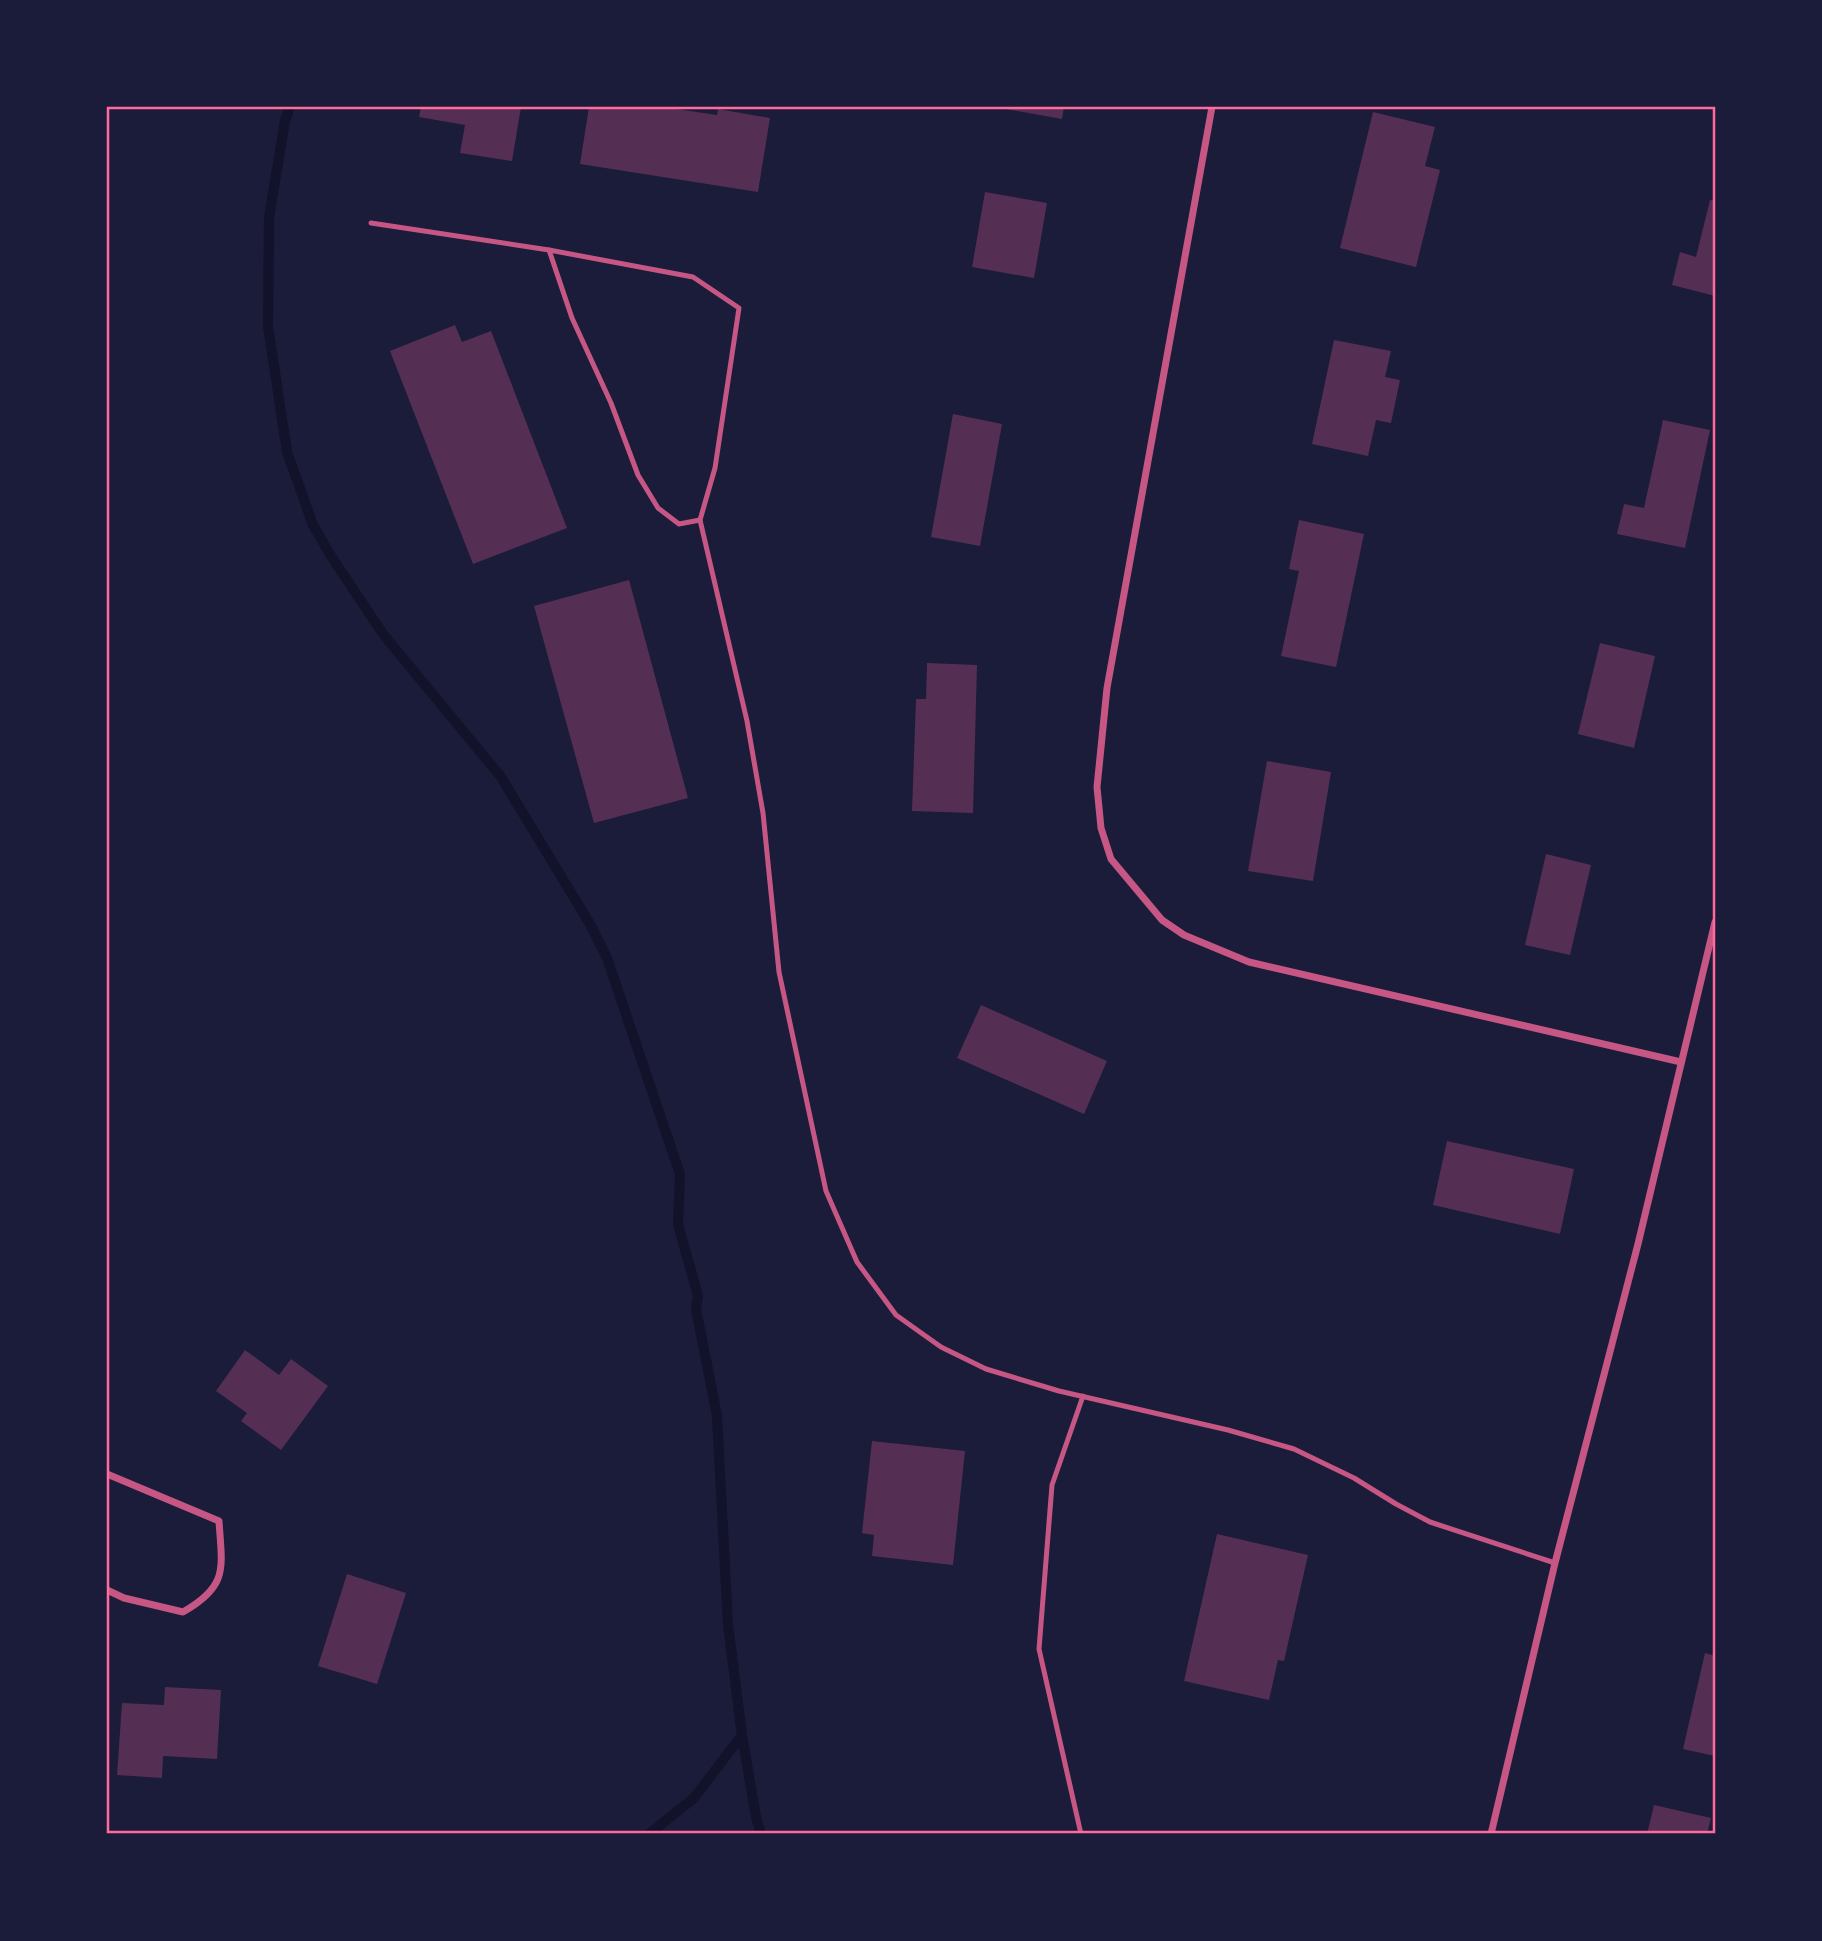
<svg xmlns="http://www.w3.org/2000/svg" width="1822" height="1941" font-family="'Golos Text',sans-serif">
<rect width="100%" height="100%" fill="#1b1b3a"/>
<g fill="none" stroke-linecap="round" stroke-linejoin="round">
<g stroke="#12122b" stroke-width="10">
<polyline points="290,107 285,121 269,217 268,326 287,452 313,525 331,556 383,634 501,777 590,924 607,958 680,1174 678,1224 698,1296 696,1309 717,1416 728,1625 742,1735 756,1817 761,1834"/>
<polyline points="649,1834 694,1798 742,1735"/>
</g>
</g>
<g fill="#542f53">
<polygon points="421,107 521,107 512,161 460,153 465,125 419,117"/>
<polygon points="589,107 663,107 717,115 718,109 770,118 758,192 580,164"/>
<polygon points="1007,107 1064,107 1062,119 1006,109"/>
<polygon points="1373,112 1435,127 1425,166 1440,170 1416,267 1340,248"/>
<polygon points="985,192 1047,203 1034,278 972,267"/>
<polygon points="1710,200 1715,201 1715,296 1672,285 1680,252 1696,257"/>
<polygon points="455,325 462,342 491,331 567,528 473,564 390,351"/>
<polygon points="1334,340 1391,351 1385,377 1400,380 1391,423 1376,420 1368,456 1312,444"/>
<polygon points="953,414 1002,424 980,546 931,537"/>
<polygon points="1663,420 1710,430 1685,548 1617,534 1624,504 1644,508"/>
<polygon points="1299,520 1364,534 1336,667 1281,656 1299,571 1289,569"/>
<polygon points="629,580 688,798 594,823 534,606"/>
<polygon points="1600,643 1655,656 1634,748 1578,734"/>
<polygon points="927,663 977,665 973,813 912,811 916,699 926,699"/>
<polygon points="1267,761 1331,772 1313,881 1248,871"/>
<polygon points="1546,854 1591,865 1570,955 1525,945"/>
<polygon points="981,1005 1107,1061 1084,1114 957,1058"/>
<polygon points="1447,1141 1574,1169 1560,1234 1433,1205"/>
<polygon points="245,1350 279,1375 291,1359 328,1386 281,1450 241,1421 247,1413 216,1391"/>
<polygon points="872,1441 965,1451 953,1565 872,1556 874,1535 862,1533"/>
<polygon points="1217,1534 1308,1555 1284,1661 1278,1660 1269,1700 1184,1681"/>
<polygon points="347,1574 406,1593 377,1684 318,1666"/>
<polygon points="1705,1653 1715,1656 1715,1756 1683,1749"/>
<polygon points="165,1687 221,1690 217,1759 163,1756 162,1778 117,1775 122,1703 164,1705"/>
<polygon points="1654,1805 1711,1818 1707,1834 1647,1834"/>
</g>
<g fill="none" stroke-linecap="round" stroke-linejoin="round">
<g stroke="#c65784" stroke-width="5">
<polyline points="371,223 549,250 693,277 739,308 715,468 700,520 747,721 763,813 779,972 826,1191 857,1262 896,1315 941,1347 986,1369 1059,1391 1228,1430 1294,1449 1354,1478 1396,1504 1430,1522 1555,1563"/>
<polyline points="549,250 572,318 611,403 638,475 658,508 679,524 700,520"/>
<polyline points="1081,1834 1039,1649 1052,1485 1083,1396"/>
</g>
<g stroke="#c65784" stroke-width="7">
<polyline points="1212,107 1107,688 1097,787 1101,828 1111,859 1162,920 1184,935 1249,962 1681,1062"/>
<path d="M107,1474L219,1521C222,1568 229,1586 183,1612L124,1598L107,1590"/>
<polyline points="1491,1834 1555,1563 1638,1244 1715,922"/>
</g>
</g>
<rect width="1822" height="1941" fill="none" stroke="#1b1b3a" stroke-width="217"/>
<rect x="108" y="108" width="1606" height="1724" fill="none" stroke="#ff6b9d" stroke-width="2.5"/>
</svg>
